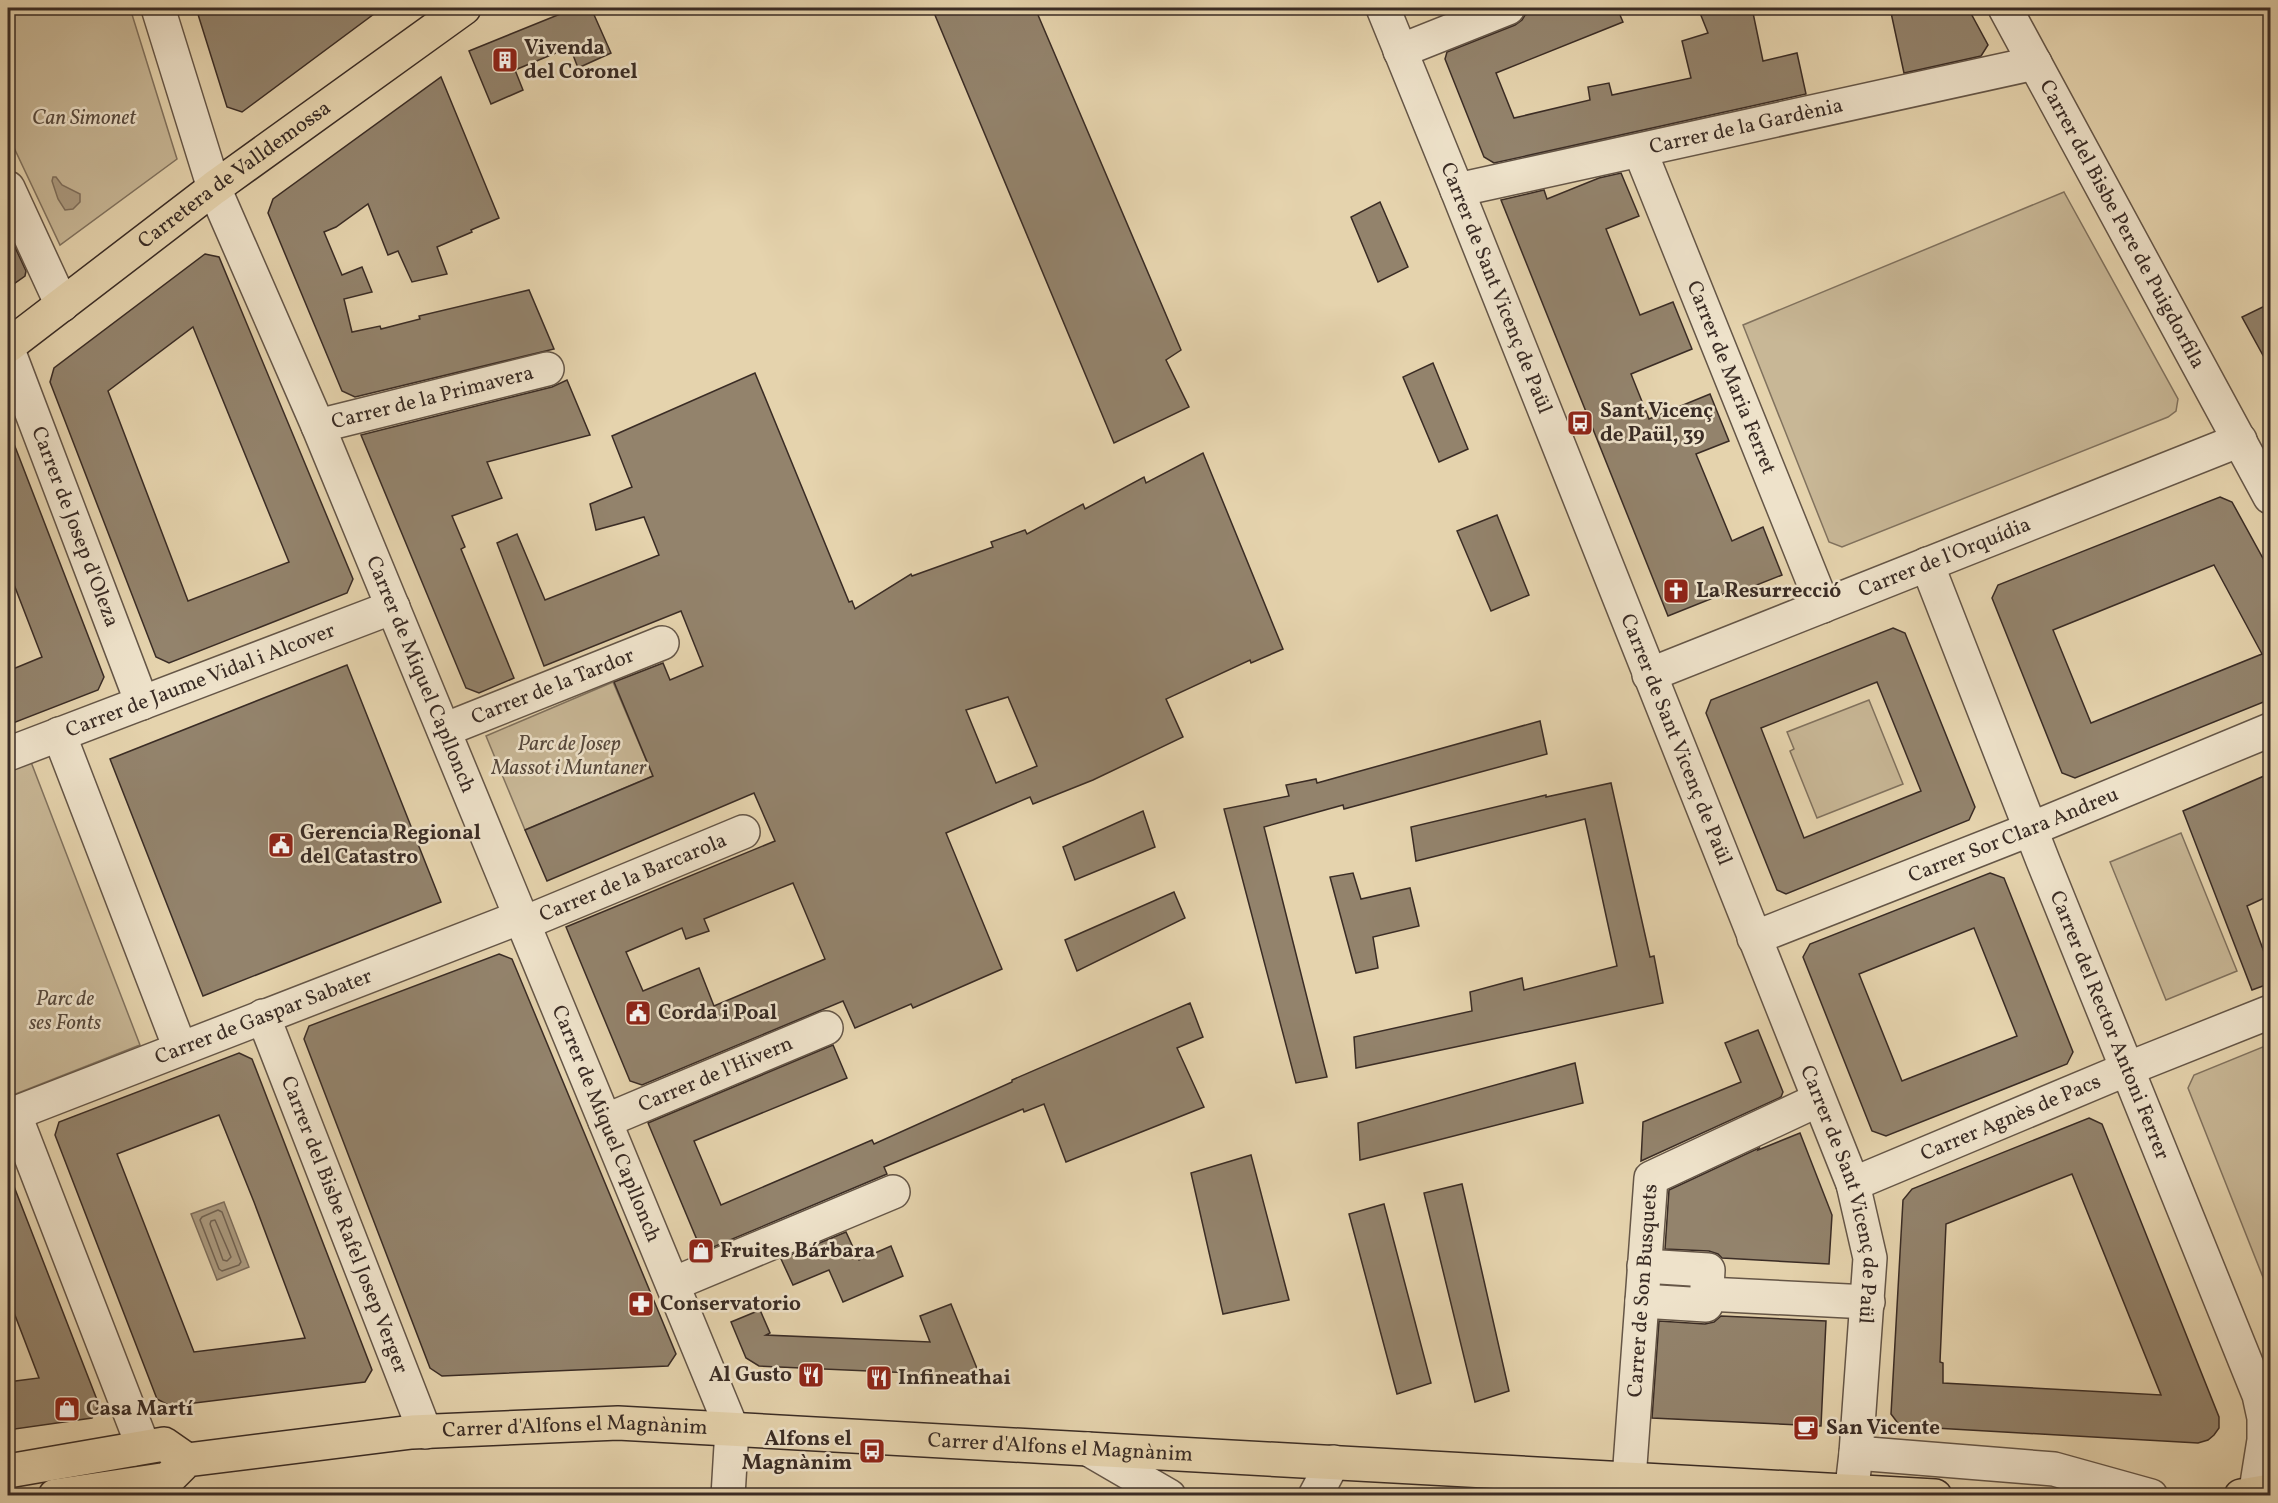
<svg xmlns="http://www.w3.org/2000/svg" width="2278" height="1503" font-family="Vollkorn,serif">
<rect width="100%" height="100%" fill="#e5d3ad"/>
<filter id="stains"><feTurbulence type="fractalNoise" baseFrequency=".00333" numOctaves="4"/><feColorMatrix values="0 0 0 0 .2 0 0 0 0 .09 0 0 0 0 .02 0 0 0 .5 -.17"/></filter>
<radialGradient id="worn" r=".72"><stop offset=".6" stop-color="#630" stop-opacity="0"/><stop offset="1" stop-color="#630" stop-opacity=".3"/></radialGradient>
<g fill="#c8b796" stroke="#81725e" stroke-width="1.5">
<polygon points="8,8 130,8 177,159 60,245 8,135"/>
<polygon points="2064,192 2178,399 2176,411 2168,417 1842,547 1829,542 1743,325"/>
<polygon points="613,682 653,776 525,830 486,736"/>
<polygon points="1869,700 1903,784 1817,818 1790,751 1794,749 1787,732"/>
<polygon points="31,762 140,1045 8,1097 8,771"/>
<polygon points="2181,833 2237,971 2166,1000 2110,862"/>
<polygon points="2270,1044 2270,1295 2188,1088 2194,1075"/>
</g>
<g fill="#ab9a7f" stroke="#7e6e5b" stroke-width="1.5">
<polygon points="53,177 56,177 62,185 80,194 80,202 73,209 65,210 58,199 52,181"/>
<polygon points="224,1202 249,1267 217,1280 191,1214"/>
</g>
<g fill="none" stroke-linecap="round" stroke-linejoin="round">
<g stroke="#726352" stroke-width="1.5">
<polygon points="218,1210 222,1212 241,1262 239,1265 222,1271 219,1269 200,1220 202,1217"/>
<polygon points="215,1220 231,1257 227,1261 223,1260 210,1224 211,1221"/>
</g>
</g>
<g fill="#93836c" stroke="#3a2c25" stroke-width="1.5" fill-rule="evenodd">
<polygon points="196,8 382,8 242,112 227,107"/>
<polygon points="575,8 591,8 611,53 578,68 570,47 515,70 523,90 491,104 469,51"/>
<polygon points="932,8 1035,8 1181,350 1166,360 1189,407 1114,443"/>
<polygon points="1545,8 1617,8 1623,22 1496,73 1514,118 1590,100 1588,87 1609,83 1612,95 1691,78 1682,41 1708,33 1698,8 1752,8 1763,61 1797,53 1806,94 1494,163 1484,157 1445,59 1447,52 1515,25 1522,20 1525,15"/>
<polygon points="1890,8 1968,8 1988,45 1981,56 1904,73"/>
<polygon points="441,77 499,218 471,230 472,232 437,247 447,274 412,282 398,251 388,255 368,204 336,227 324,232 342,275 362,267 372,292 344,299 352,332 380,326 381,329 420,319 419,316 529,290 554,349 355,397 342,391 268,213 273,199"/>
<polygon points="1621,173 1639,216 1606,229 1640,315 1673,302 1692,349 1631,374 1649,419 1710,394 1729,441 1696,454 1732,541 1763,527 1782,575 1739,592 1738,588 1668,616 1501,200 1544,190 1547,199 1599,178"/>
<polygon points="1380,202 1408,267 1378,282 1351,217"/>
<polygon points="8,232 26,271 25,276 8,288"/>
<path d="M205,254L219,257L353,579L347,593L169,663L156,657L50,382L54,368ZM193,327L289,562L188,601L108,391Z"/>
<polygon points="2271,303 2271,370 2242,317"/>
<polygon points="1433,363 1468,449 1439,462 1403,377"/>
<path d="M755,373L849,602L852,601L855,609L911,574L912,576L993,547L991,542L1025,530L1027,534L1083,504L1085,509L1144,477L1146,483L1203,453L1283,649L1251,663L1250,660L1166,699L1183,737L1093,780L1033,804L1030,797L946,833L1002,969L913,1008L911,1004L855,1028L843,1001L642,1085L630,1081L566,927L775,841L754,793L547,881L525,830L653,776L614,682L663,663L670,680L703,666L681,611L544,666L497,543L517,534L545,600L659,555L644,517L596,530L590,504L632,487L612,436ZM1008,697L1037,766L996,783L966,710ZM793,883L825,959L714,1006L699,968L643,991L626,952L682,928L686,939L709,931L704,919Z"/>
<polygon points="567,380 590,435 487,462 502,498 452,516 465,547 461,549 514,678 479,693 466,688 361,435 552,387"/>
<polygon points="9,431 104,677 98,690 8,725 8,671 42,657 8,569"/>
<path d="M2220,497L2232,502L2271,573V699L2075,778L2062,773L1992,598L1998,585ZM2214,565L2262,654L2091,723L2053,630Z"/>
<polygon points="1497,515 1529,595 1491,611 1457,531"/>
<path d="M1893,628L1905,633L1975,807L1969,820L1786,894L1777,890L1706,713L1711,700ZM1877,682L1921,791L1804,838L1761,728Z"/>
<polygon points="347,665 441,902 203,996 110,759"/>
<polygon points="1540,721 1547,754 1344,809 1343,805 1264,827 1327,1077 1296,1083 1224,809 1289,796 1286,785 1316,779 1317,783"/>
<polygon points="2271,773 2271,895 2247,906 2271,971 2271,983 2252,990 2183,811"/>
<polygon points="1611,783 1650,957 1654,956 1663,1003 1356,1068 1354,1037 1472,1011 1470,992 1522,978 1524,990 1617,966 1585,819 1416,861 1411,827 1546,795 1546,797"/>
<polygon points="1143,811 1155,847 1075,880 1063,847"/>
<polygon points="1353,873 1361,899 1410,888 1419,926 1373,937 1378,968 1356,973 1330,877"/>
<path d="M1990,873L2004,878L2073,1052L2067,1064L1886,1136L1872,1131L1803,957L1810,944ZM1974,928L2017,1036L1902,1081L1859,974Z"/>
<polygon points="1174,892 1185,918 1077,971 1065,940"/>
<polygon points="499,954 512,959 676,1354 668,1366 442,1376 430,1368 304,1039 309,1026"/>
<polygon points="1190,1003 1203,1037 1177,1048 1204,1107 1066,1162 1044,1104 1024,1112 1023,1109 884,1167 887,1174 711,1248 700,1247 648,1123 833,1045 847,1078 694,1141 721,1205 872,1140 874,1144 1012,1082 1012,1080"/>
<polygon points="1758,1030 1783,1092 1781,1097 1641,1161 1643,1122 1741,1082 1725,1043"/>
<path d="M239,1053L252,1059L372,1370L365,1382L170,1406L157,1399L55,1135L59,1122ZM219,1115L254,1202L305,1338L194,1352L117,1154Z"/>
<polygon points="1575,1063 1583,1103 1360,1160 1358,1123"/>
<path d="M2089,1118L2102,1124L2219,1417V1428L2214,1435L2208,1440L2198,1443L1900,1426L1891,1414L1903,1200L1912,1189ZM2072,1174L2161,1395L1943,1383V1363L1940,1362L1946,1224Z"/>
<polygon points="1800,1133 1832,1215 1829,1264 1722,1258 1718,1254 1709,1251 1665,1249 1669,1190 1759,1148 1758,1150"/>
<polygon points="1251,1155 1289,1300 1223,1314 1191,1173"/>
<polygon points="8,1171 99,1405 92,1418 8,1430 8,1382 39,1378 8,1297"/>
<polygon points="1462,1184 1509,1391 1475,1402 1424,1193"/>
<polygon points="1384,1204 1431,1383 1397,1394 1349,1214"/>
<polygon points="846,1232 859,1260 891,1246 903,1276 843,1302 829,1270 793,1285 781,1259"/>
<polygon points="951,1304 980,1376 759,1366 746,1358 731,1322 760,1310 770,1333 766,1335 930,1342 920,1316"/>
<polygon points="1721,1316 1826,1321 1821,1426 1652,1418 1659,1321 1705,1324 1714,1322"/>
</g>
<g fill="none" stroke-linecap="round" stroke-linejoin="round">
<defs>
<g id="minor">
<path id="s1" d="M158,8L214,188L318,426L732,1429L728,1496"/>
<path id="s2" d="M1383,8L1457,190L1853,1184L1870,1258L1856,1453L1851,1496"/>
<path id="s3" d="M2005,8L2270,497"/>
<polyline points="1400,51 1508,8"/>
<path id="s4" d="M1640,151L1823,606"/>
<polyline points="8,188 62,305"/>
<path id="s5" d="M1457,190L2035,63"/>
<path id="s6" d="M8,350L142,703"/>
<path id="s7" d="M318,426L547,369"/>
<path id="s8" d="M1927,564L2043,861L2259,1395L2264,1418V1440L2255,1496"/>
<path id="s9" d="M1649,675L2240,440"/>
<path id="s10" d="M444,730L662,643"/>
<polyline points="59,734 180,1048"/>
<path id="s11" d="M8,754L393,607"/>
<path id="s12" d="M524,923L743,832"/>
<path id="s13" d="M1754,938L2031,829L2270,730"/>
<path id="s14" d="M263,1016L425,1432"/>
<polyline points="14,1113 139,1436 134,1449"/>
<path id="s15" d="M8,1116L521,917"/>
<path id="s16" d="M605,1121L826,1028"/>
<path id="s17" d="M1853,1184L2127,1069L2270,1012"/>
<polyline points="673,1284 893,1192"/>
<polyline points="1707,1294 1868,1302"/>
<polyline points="1642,1301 1706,1305 1708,1270 1644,1266"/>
<polyline points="1088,1449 1169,1496"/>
<polyline points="1856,1453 2054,1469 2151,1496"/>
<path id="s18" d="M1629,1479L1651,1178L1818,1100"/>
<polyline points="1315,1496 1333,1462"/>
</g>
<g id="major">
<path id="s19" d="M8,346L214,188L464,8"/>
<polyline points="8,1471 164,1444 187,1460"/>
<path id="s20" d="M55,1496L168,1479L187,1460L412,1432L618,1423L1935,1496"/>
<polyline points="2241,1496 2270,1491"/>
</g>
</defs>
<use href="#minor" stroke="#655647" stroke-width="36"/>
<use href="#major" stroke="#3a2c25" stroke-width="36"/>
<use href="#minor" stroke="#eee2ca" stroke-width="33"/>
<use href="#major" stroke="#e5d3ad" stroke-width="33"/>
</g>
<defs>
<symbol id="building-square" viewBox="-11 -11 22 22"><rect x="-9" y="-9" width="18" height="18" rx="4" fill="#8f2418" stroke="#eee2ca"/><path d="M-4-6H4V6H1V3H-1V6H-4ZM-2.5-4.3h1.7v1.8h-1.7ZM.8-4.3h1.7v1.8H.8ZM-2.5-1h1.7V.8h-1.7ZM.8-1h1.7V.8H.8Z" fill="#fff"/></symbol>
<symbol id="bus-square" viewBox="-11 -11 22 22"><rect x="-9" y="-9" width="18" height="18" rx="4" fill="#8f2418" stroke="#eee2ca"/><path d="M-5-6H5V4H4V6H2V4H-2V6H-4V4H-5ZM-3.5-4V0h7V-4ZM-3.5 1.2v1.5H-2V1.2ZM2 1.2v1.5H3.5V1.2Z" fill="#fff"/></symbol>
<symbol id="church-square" viewBox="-11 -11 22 22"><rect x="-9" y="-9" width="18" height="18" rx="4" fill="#8f2418" stroke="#eee2ca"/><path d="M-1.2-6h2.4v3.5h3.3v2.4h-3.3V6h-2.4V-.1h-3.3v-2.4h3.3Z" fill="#fff"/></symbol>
<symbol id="civic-square" viewBox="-11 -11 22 22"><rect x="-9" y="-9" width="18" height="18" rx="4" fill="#8f2418" stroke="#eee2ca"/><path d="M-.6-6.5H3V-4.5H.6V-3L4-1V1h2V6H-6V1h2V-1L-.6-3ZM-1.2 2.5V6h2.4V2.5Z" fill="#fff"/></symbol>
<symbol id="shop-square" viewBox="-11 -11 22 22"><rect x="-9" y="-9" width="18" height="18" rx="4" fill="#8f2418" stroke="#eee2ca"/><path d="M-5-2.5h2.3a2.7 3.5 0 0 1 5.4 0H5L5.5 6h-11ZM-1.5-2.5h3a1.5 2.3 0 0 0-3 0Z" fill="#fff"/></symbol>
<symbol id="pharmacy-square" viewBox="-11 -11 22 22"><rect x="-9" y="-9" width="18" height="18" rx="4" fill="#8f2418" stroke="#eee2ca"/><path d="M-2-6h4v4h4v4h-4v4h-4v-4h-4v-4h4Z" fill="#fff"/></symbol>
<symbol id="restaurant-square" viewBox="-11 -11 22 22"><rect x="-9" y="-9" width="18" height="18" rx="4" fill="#8f2418" stroke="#eee2ca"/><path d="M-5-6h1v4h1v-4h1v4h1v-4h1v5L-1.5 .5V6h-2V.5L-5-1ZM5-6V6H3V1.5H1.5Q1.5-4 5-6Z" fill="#fff"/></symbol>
<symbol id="cafe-square" viewBox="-11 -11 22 22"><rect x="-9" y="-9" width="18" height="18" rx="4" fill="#8f2418" stroke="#eee2ca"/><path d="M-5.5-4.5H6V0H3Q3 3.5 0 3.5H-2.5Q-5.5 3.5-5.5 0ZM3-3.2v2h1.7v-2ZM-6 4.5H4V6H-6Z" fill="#fff"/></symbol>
</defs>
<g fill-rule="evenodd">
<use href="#building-square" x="490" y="45" width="30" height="30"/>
<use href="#bus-square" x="1565" y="408" width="30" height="30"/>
<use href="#church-square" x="1661" y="576" width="30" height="30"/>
<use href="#civic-square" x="266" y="830" width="30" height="30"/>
<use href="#civic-square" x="623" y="998" width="30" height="30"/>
<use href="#shop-square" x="686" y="1236" width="30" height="30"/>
<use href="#pharmacy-square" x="626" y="1289" width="30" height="30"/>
<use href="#restaurant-square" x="796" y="1360" width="30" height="30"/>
<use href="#restaurant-square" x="864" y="1363" width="30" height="30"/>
<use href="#shop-square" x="52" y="1394" width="30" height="30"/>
<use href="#cafe-square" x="1791" y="1413" width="30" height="30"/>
<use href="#bus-square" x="857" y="1436" width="30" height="30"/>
</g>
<g text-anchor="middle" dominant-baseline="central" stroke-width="5" stroke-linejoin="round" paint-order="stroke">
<g font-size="21" font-weight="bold" fill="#3a2c25" stroke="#eee2ca" text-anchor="start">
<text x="524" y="48">Vivenda<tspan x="524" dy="24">del Coronel</tspan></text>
<text x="1600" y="411">Sant Vicenç<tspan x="1600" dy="24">de Paül, 39</tspan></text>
<text x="1696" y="591">La Resurrecció</text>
<text x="300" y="833">Gerencia Regional<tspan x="300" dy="24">del Catastro</tspan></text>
<text x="658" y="1013">Corda i Poal</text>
<text x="720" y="1251">Fruites Bárbara</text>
<text x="660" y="1304">Conservatorio</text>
<text x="792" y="1375" text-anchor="end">Al Gusto</text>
<text x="898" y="1378">Infineathai</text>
<text x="86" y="1409">Casa Martí</text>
<text x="1826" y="1428">San Vicente</text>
<text x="852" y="1439" text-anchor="end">Alfons el<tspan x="852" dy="24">Magnànim</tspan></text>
</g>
<g font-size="21" font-style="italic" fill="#56483c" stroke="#eee2ca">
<text x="84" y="118">Can Simonet</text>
<text x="569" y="744">Parc de Josep<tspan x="569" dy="24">Massot i Muntaner</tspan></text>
<text x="65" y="999">Parc de<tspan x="65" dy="24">ses Fonts</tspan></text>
</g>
<g font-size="21" fill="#3a2c25" stroke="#eee2ca">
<text stroke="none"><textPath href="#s5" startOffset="296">Carrer de la Gardènia</textPath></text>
<text stroke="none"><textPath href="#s19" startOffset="284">Carretera de Valldemossa</textPath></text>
<text stroke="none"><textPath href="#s3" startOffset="246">Carrer del Bisbe Pere de Puigdorfila</textPath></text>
<text stroke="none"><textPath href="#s2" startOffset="302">Carrer de Sant Vicenç de Paül</textPath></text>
<text stroke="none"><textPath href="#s4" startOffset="244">Carrer de Maria Ferret</textPath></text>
<text stroke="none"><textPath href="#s7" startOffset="118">Carrer de la Primavera</textPath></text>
<text stroke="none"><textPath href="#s6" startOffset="189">Carrer de Josep d'Oleza</textPath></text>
<text stroke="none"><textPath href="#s9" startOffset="318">Carrer de l'Orquídia</textPath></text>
<text stroke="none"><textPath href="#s1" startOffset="717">Carrer de Miquel Capllonch</textPath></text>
<text stroke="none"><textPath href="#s11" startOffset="206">Carrer de Jaume Vidal i Alcover</textPath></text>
<text stroke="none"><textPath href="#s10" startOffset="117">Carrer de la Tardor</textPath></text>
<text stroke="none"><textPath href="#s2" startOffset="788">Carrer de Sant Vicenç de Paül</textPath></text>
<text stroke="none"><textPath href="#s13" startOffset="279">Carrer Sor Clara Andreu</textPath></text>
<text stroke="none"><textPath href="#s12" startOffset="118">Carrer de la Barcarola</textPath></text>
<text stroke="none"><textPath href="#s15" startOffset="274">Carrer de Gaspar Sabater</textPath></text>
<text stroke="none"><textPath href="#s8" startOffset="496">Carrer del Rector Antoni Ferrer</textPath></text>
<text stroke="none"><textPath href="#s16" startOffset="120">Carrer de l'Hivern</textPath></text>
<text stroke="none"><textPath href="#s17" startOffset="171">Carrer Agnès de Pacs</textPath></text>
<text stroke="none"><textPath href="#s1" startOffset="1203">Carrer de Miquel Capllonch</textPath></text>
<text stroke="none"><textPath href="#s2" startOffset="1274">Carrer de Sant Vicenç de Paül</textPath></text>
<text stroke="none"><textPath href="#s14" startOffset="224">Carrer del Bisbe Rafel Josep Verger</textPath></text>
<text stroke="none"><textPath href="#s18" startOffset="189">Carrer de Son Busquets</textPath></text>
<text stroke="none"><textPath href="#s20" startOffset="531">Carrer d'Alfons el Magnànim</textPath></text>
<text stroke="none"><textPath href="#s20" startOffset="1017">Carrer d'Alfons el Magnànim</textPath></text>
</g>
</g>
<rect width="2278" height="1503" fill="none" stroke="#e5d3ad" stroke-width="30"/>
<rect x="9" y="9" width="2260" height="1485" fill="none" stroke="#3a2c25" stroke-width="3"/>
<rect x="15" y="15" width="2248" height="1473" fill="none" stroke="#3a2c25" stroke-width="1.5"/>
<rect width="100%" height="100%" filter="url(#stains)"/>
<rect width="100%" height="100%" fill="url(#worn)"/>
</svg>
